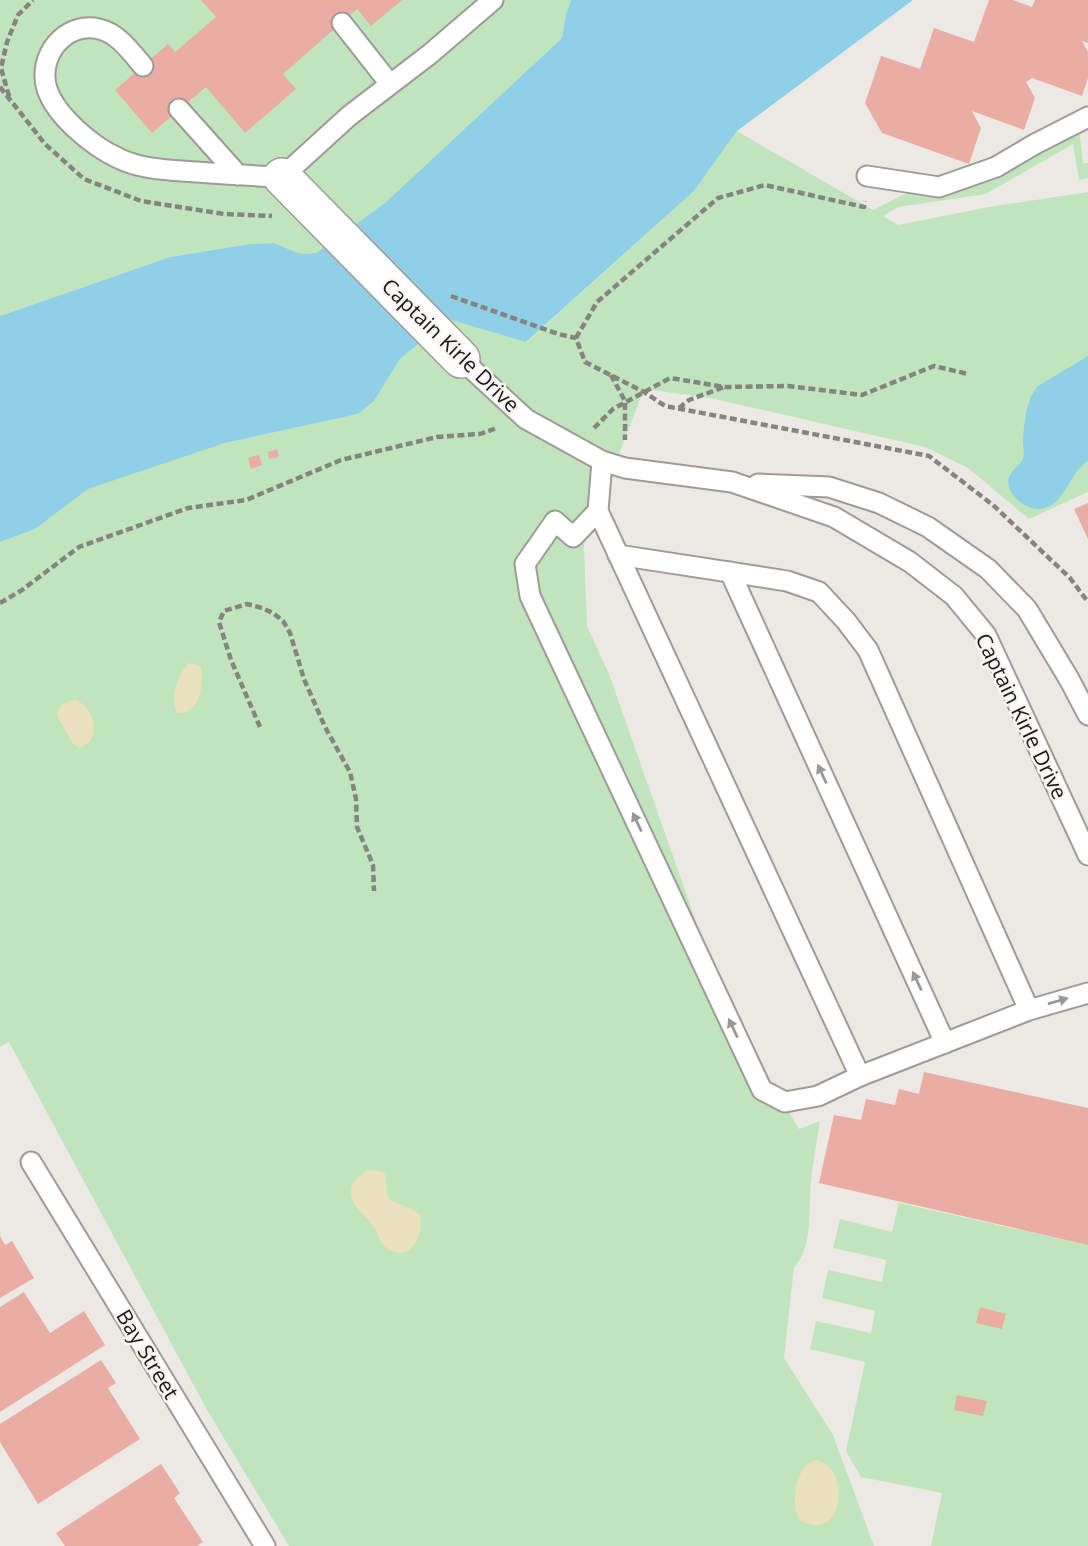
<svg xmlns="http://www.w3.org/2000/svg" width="1088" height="1546" font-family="'Open Sans',sans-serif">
<rect width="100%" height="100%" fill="#ece9e5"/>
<g fill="#c0e5bc">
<polygon points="0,0 571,0 566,14 562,38 386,202 318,252 308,254 298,253 274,243 250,244 170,257 0,316"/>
<path d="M1079,130L1083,163H1088V178L1079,180L1073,144L986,194L898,207L883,216L898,225L989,207L1088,192V492L1029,519L968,468L925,447L710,398L644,389L584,545L587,626L609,674L757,1095L789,1112L799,1129L820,1121C817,1141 813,1161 811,1181C808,1209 814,1246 794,1267L784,1358L833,1435L874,1546H289L207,1410L9,1042L0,1047V542L35,529L87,489L225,443L358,414L374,401L400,359L448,318L527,342L694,191L737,131L873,210L905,194L955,191Z"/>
<polygon points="899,1203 1088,1245 1088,1546 931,1546 942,1493 861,1477 846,1451 865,1362 810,1349 816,1321 871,1333 875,1311 822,1298 828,1270 882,1282 886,1260 833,1248 840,1219 892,1232"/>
</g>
<g fill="#eae0bb">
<path d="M189,663L200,666C205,683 200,714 178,713C168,700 178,673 189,663Z"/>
<path d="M76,700C92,707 98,726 90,742L80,748L73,744L57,716C58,705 65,701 76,700Z"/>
<path d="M367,1170L380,1171L385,1174C387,1182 385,1192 389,1198C394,1205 410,1205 420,1215C424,1230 414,1259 394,1252C391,1251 387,1248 384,1246C379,1241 378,1233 374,1227C367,1216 350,1206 351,1191C351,1180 360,1176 367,1170Z"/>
<path d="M816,1460C854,1468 842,1546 800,1520C789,1506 796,1463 816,1460Z"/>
</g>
<g fill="#90d0e7">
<polygon points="571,0 913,0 737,131 694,191 526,342 448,319 400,359 374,401 358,414 225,443 88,489 35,529 0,542 0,316 170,257 250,244 274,243 298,253 308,254 318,252 386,202 562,38 566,14"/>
<path d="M1088,356V461C1069,472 1065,507 1040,509C1025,510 1002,492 1010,475C1013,468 1021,465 1023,458C1025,453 1023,447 1023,442C1024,425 1026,398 1038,386Z"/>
</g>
<g fill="#eaada4">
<polygon points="201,0 402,0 371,26 357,9 283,74 296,89 245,133 206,87 152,133 115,90 168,44 175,52 216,17"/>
<polygon points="989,0 1013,0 1032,7 1035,0 1088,0 1088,43 1082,41 1088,52 1088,78 1082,96 1032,78 1026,82 1035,98 1024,130 972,111 981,128 969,164 882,133 865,103 881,56 920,69 934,28 974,42"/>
<polygon points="277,449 279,457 269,459 268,452"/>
<polygon points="259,455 262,465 251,469 248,458"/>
<polygon points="1088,503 1088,539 1074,509"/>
<polygon points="924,1072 1088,1108 1088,1245 819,1183 834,1115 861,1120 866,1099 895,1105 899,1089 919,1094"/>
<polygon points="0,1236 5,1245 12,1241 34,1278 0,1298"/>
<polygon points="24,1292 50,1333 84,1311 105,1345 0,1412 0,1307"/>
<polygon points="980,1307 1006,1314 1002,1329 976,1323"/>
<polygon points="101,1360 116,1383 108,1388 140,1439 38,1504 0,1442 0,1424"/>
<polygon points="957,1395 987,1401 983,1416 954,1410"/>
<polygon points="161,1464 180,1493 174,1498 203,1542 197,1546 65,1546 56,1533"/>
</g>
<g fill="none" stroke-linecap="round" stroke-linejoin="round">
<defs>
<g id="service">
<polyline points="342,23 390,84"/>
<path d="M143,66C131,52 118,33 99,29C65,21 37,56 47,89C56,116 92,146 118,158C142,170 170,170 197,172C225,174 253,176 282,177L349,116L430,54L493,0"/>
<polyline points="179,109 238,175"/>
<polyline points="867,176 939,187 996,167 1035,144 1088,117"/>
<polyline points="461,359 526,419 602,461 625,468 732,482 834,517 910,562 954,596 986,635 1088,855"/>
<polyline points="758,484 829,487 879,503 928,527 988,569 1027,609 1069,679 1088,715"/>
<polyline points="598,511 573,537 555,521 525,564 530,596 762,1090 785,1102 818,1096 860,1076 598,511 602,461"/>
<polyline points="618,555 787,581 819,592 846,621 868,650 1029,1010 860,1076"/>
<polyline points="730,572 945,1043"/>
<polyline points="1029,1010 1088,993"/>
<polyline points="31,1162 265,1546"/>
</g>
<polyline id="minor" points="282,177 461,359"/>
</defs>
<use href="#service" stroke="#9e9b97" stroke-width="23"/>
<use href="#minor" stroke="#9e9b97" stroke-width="40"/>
<g stroke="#868481" stroke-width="4.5" stroke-dasharray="7 3.5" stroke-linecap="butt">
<polyline points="0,87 45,144 84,179 141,201 224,214 272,216"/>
<polyline points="9,96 1,68 7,42 18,15 33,0"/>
<polyline points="451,296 558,334 576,338 585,362 644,392 665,406 929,456 993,505 1070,578 1088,602"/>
<polyline points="576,338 597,302 718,198 765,185 864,207 865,201"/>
<polyline points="611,375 625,401 625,440"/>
<polyline points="679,408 689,400 724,387"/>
<polyline points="594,428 613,409 670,378 725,387 788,386 862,395 934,366 968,374"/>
<polyline points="0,603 22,590 79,547 188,508 246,500 341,460 437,437 480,434 497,428"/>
<polyline points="260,727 231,660 219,622 224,611 247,604 262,608 273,613 283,621 290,633 304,679 325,727 350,772 356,799 357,827 373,865 374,891"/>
</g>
<use href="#service" stroke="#fff" stroke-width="19"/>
<use href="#minor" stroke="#fff" stroke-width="37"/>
</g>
<defs><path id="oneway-solid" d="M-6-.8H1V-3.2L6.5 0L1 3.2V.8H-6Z" transform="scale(1.75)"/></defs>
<g fill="#989897">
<use href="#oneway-solid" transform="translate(822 774) rotate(-115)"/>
<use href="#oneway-solid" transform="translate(637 822) rotate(-115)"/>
<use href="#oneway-solid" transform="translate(917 981) rotate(-115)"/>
<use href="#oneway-solid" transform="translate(1058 1001) rotate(-16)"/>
<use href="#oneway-solid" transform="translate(733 1028) rotate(-115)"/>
</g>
<g text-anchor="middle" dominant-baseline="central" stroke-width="5" stroke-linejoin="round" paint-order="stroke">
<g font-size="21" fill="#1a1918" stroke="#faf6f2">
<text transform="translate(451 345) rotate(44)">Captain Kirle Drive</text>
<text transform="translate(1022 716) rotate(64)">Captain Kirle Drive</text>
<text transform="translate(148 1354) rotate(59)">Bay Street</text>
</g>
</g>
</svg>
